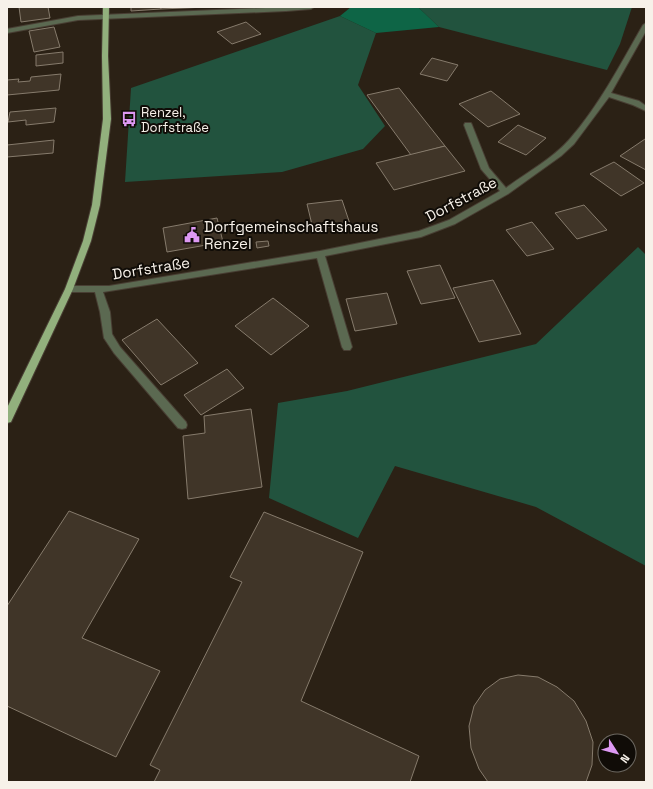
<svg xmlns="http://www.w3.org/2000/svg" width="653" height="789" font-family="'Space Grotesk',sans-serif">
<rect width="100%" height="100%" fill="#2b2115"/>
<g fill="#22533e">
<polygon points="418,7 632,7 620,44 607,70 439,27"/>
<polygon points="340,16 376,33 358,85 385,126 363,149 282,172 125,182 131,88"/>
<polygon points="638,247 646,255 646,566 536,507 395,466 358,538 269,498 278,403 347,391 536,344"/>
</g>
<polygon fill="#0e6546" points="351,7 418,7 439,27 376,33 340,16"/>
<g fill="#403528" stroke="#867b6c">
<polygon points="19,7 48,7 50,18 21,22"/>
<polygon points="131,7 161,7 161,9 131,11"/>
<polygon points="161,7 207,7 161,9"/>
<polygon points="246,22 261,34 232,44 217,32"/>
<polygon points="54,27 60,47 34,52 29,31"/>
<polygon points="63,52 63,63 36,66 36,55"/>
<polygon points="432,58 458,65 447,81 420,74"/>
<polygon points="61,74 59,90 7,95 7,80 19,79 18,82 30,81 31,77"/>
<polygon points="399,88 445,146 411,155 367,95"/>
<polygon points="491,91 520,114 488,127 459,104"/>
<polygon points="56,108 54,122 26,125 26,120 8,122 10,112"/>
<polygon points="518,125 546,138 526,155 498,142"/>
<polygon points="645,139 646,139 646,170 620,156"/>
<polygon points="54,140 53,153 7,157 7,145"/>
<polygon points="445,146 465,171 394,190 376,163"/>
<polygon points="614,162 644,183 621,196 590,174"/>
<polygon points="342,200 350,224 313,229 307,204"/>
<polygon points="584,205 607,230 577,239 555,213"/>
<polygon points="217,218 223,242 167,252 163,228"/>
<polygon points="532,222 554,249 527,256 506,230"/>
<polygon points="268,241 269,246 257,248 256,242"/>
<polygon points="440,265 455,298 421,304 407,271"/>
<polygon points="493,280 521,334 479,342 453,288"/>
<polygon points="387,293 397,324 355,331 346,299"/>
<polygon points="273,298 309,326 271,355 235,326"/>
<polygon points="157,319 198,363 161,385 122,340"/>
<polygon points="227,369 244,388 201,415 184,395"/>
<polygon points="251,409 262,487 188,499 183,436 205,433 204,416"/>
<polygon points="69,511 139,539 82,638 160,671 116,757 7,706 7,606"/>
<polygon points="264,512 363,552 301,701 419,756 410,782 154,782 160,770 150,765 242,582 230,577"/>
<polygon points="518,675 538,677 557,687 574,701 586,721 593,742 592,765 586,782 488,782 479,769 471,748 469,726 474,706 485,690 500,679"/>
</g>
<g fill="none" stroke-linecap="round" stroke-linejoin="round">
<defs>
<g id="minor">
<polygon points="288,7 314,7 311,9 286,11 78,20 7,33 7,29 78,16"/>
<path d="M646,23V31L611,93L639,101L646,106V111L633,105L609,97L574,144L561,156L508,194L455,224L421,237L325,256L352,347L350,350H344L342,347L317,258L103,292L110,312L112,334L120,347L186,422L187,425L186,428L182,429L178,428L114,353L104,338L100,312L95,292H69L65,289L69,286H109L320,251L419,231L449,220L500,191L481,169L464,125L465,123H471L472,125L489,168L506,188C526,173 552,159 569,140C599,106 620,65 643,25Z"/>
</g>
<polygon id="major" points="103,7 109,7 108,56 111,119 100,205 91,241 73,289 11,422 7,423 7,408 65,289 83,241 92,205 103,119 102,56"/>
</defs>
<use href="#minor" stroke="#483e33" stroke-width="2"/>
<use href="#major" stroke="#483e33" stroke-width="2"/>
<use href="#minor" fill="#5b6951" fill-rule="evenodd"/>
<use href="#major" fill="#92b07d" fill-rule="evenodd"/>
</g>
<defs>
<symbol id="bus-bare" viewBox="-9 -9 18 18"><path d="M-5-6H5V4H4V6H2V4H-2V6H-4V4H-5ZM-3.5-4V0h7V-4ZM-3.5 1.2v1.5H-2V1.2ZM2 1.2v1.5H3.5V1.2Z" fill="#dd99f3" stroke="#100c07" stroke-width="2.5" paint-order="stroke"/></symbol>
<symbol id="civic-bare" viewBox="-9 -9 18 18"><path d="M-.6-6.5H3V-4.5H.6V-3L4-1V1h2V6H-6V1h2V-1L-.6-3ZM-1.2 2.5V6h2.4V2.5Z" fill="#dd99f3" stroke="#100c07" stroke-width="2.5" paint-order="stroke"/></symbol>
</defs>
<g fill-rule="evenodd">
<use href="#bus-bare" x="118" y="108" width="22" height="22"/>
<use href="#civic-bare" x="181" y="224" width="22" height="22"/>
</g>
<g text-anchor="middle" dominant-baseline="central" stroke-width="4" stroke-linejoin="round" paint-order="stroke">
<g font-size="13" fill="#f7f1e9" stroke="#100c07" text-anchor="start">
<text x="141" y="112">Renzel,<tspan x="141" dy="15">Dorfstraße</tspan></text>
</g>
<g font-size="15" fill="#f7f1e9" stroke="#100c07">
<text transform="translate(461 199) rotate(-28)">Dorfstraße</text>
<text transform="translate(151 268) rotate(-9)">Dorfstraße</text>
</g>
<g font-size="15" fill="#f7f1e9" stroke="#100c07" text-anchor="start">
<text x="204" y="226">Dorfgemeinschaftshaus<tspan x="204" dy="17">Renzel</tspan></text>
</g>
</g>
<rect width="653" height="789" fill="none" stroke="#f7f1e9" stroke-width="16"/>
<g transform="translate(617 753) rotate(126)"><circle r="19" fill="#100c07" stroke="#6c6861"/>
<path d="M0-3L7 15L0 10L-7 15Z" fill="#dd99f3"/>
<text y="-6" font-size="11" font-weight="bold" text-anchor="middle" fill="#f7f1e9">N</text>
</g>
</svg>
